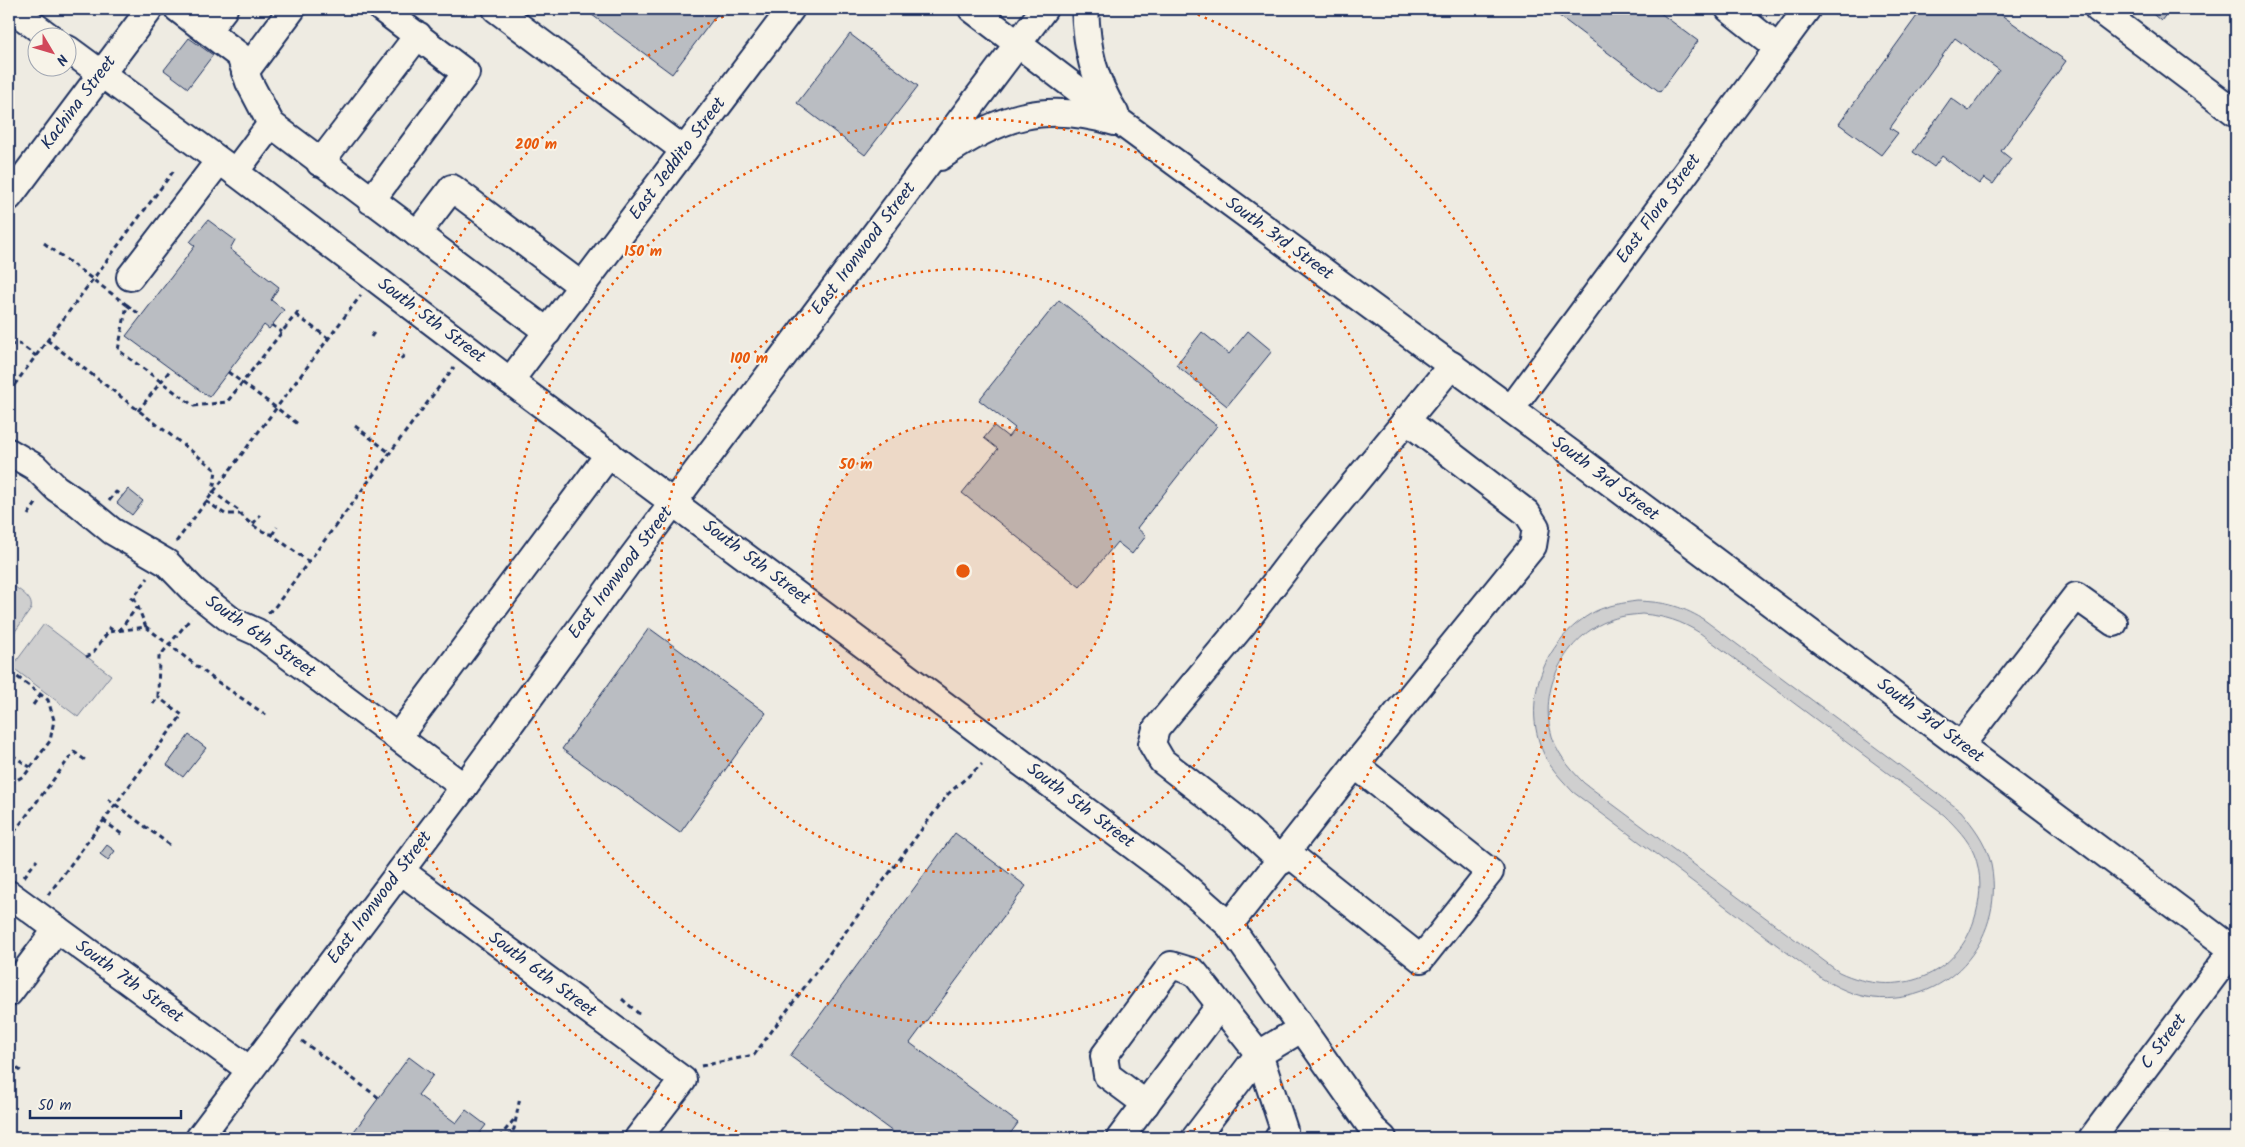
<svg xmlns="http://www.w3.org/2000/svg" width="2245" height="1147" font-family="Kalam,sans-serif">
<rect width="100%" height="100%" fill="#eeebe2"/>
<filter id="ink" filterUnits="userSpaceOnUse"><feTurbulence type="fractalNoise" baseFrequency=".02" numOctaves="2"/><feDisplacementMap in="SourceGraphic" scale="10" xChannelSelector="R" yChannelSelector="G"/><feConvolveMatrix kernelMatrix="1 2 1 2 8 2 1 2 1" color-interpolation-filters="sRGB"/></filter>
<g filter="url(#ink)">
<g fill="#cfcfcf" stroke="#757f96" fill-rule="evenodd">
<path d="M9,583C17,589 34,597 31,609L9,640Z"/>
<path d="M1637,601C1664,602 1679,605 1703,619L1961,811C1973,826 1985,841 1990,860C2008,934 1952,1006 1873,998C1854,996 1837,987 1821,978L1573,792C1565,783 1557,775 1550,765C1516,712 1541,639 1596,611C1609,605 1623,603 1637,601ZM1642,614C1665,616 1681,621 1700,633L1944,815C1956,827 1968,839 1974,854C1982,873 1981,895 1976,914C1959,978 1896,999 1839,972L1584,783C1569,768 1554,750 1550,728C1540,681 1572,628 1620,617C1627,615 1635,615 1642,614Z"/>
<polygon points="44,624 111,675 78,717 12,667"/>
</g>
<g fill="#babdc2" stroke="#1b2f5e">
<polygon points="584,9 721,9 672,74"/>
<polygon points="1550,9 1655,9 1698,41 1660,92"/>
<polygon points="1922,9 1993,9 2066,61 2001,151 2011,159 1993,184 1984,178 1979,184 1942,156 1934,167 1913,152 1951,98 1969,111 1999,70 1955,38 1890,128 1898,133 1881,155 1839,124"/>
<polygon points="2147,9 2163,9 2168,12 2161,21"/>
<polygon points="850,34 918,86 865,155 797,103"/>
<polygon points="189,38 213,55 188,88 164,70"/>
<polygon points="208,220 235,240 230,249 279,287 271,300 284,310 269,329 264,325 209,397 126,336 195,246 190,242"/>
<polygon points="1059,300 1217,426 1137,528 1146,536 1132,554 1117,542 1080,587 962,493 998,449 984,438 994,426 1008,437 1015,428 979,400"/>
<polygon points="1248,331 1272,351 1227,406 1176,365 1202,332 1229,354"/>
<polygon points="128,489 143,501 132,515 117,503"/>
<polygon points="649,628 766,713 680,833 562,749"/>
<polygon points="189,735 206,748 183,777 167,765"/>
<polygon points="955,833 1026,886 910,1043 1018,1123 1007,1138 901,1138 790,1056"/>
<polygon points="107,845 115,851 108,860 100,854"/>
<polygon points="409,1057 433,1075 418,1095 456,1123 466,1110 486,1125 476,1138 349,1138"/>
</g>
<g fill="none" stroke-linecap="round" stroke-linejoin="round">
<defs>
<g id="minor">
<polyline points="12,9 51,38"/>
<polyline points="178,9 207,31 224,9"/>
<polyline points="496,9 684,150"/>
<polyline points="972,9 1123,124 1584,463 2236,952"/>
<path d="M1085,9C1087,49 1093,79 1115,113"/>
<polyline points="1729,9 1778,48"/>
<polyline points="2098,9 2236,113"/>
<polyline points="207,31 240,56 249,82 271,124"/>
<polyline points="68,49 235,172 510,381 1176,878 1229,925 1372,1128 1383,1138"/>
<polyline points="245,72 292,9"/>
<path d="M940,157C1000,116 1044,101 1115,122"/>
<polyline points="320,163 418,35"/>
<polyline points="235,172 271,124 548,332"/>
<polyline points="9,197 150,9"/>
<polyline points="371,201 466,73 382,9"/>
<polyline points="417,234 452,188 582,286"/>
<polyline points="130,277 219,161"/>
<polyline points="510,381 791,9"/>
<polyline points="1511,409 1807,9"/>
<polyline points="9,452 35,467 56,488 78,503 112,531 167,563 194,591 232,621 257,632 464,787"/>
<polyline points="398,737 609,454"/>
<polyline points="1962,744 2076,596 2114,623"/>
<polyline points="1288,853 1421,959 1490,872 1355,765"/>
<polyline points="1282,861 1233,816 1162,761 1152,744 1156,729 1241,627 1306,542 1452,365"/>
<polyline points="401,871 683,1080 638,1138"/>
<polyline points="9,894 250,1070"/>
<polyline points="1229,925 1355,765 1533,546 1536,527 1527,513 1406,420"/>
<polyline points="9,993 57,929"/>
<polyline points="1259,1054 1284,1130 1278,1138"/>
<polyline points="1146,1104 1107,1075 1104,1056 1171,965 1194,972 1220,1005"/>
<polyline points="199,1138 464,787 630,560 1044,9"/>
<polyline points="1120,1138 1220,1005 1259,1054 1301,1029"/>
<polyline points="1195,1138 1259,1054"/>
<polyline points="2092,1138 2236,946"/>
</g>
</defs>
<use href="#minor" stroke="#1b2f5e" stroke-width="30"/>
<g stroke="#1b2f5e" stroke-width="3" stroke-dasharray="5 4" stroke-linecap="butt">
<polyline points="44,243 127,305 118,350 194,406 227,402 300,309"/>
<polyline points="127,305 142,316"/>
<polyline points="296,315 328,338"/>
<polyline points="272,325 282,332"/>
<polyline points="371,337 375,331"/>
<path d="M47,340L216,470L213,492L238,510C242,519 262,533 271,534L309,562"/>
<polyline points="9,345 20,344 36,356"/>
<polyline points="401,359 406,353"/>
<polyline points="228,372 298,424"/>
<polyline points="9,392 175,169"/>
<polyline points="138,411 171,369"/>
<polyline points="355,426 390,453"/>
<polyline points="109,501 116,492 122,496"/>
<polyline points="206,501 225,514 240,514"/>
<polyline points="28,515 37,502"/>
<polyline points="253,524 260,515"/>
<polyline points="272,535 277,527"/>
<polyline points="176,542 361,295"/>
<polyline points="130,597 136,602"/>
<polyline points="268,613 274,608 454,367"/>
<polyline points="108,627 114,631"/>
<polyline points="146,627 215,680 266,715"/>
<polyline points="119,631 137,607"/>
<polyline points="86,657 92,654 108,632 146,627 134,597 148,578"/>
<polyline points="9,674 16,676 48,700 54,720 50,741 25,775 9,785"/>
<polyline points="153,704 158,697 159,657 191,618"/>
<polyline points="33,705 41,694"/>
<polyline points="12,755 30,767"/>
<polyline points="108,799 170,845"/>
<polyline points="103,820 124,836"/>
<polyline points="9,839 74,752 85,760"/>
<polyline points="24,877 37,860"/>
<polyline points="48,895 182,715 158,697"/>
<polyline points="622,999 638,1013 637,1017"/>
<polyline points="302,1041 379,1098"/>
<polyline points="9,1063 21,1071"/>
<polyline points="701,1066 754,1055 948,794 982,764"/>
<polyline points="499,1138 516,1117"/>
<polyline points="507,1138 514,1129 520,1097"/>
</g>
<use href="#minor" stroke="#f7f3e8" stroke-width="26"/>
</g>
</g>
<circle cx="963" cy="571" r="151" fill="#e8590c" fill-opacity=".12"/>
<g fill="none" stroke="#e8590c" stroke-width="2.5" stroke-dasharray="2.5 5">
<circle cx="963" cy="571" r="151"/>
<circle cx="963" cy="571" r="302"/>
<circle cx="963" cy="571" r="453"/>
<path d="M751 1137A604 604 0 0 1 742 9M1184 9A604 604 0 0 1 1175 1137"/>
</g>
<g text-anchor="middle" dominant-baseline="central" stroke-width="4" stroke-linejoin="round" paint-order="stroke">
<g font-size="18" fill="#1b2f5e" stroke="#f7f3e8">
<text transform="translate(79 103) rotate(-53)">Kachina Street</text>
<text transform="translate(678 159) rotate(-53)">East Jeddito Street</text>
<text transform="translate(1659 209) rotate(-54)">East Flora Street</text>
<text transform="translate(1279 239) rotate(36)">South 3rd Street</text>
<text transform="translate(864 249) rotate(-53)">East Ironwood Street</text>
<text transform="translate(431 321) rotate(37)">South 5th Street</text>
<text transform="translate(1605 479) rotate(37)">South 3rd Street</text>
<text transform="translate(756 563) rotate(37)">South 5th Street</text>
<text transform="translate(621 573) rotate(-53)">East Ironwood Street</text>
<text transform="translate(260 637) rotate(35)">South 6th Street</text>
<text transform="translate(1930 721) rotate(37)">South 3rd Street</text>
<text transform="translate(1080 806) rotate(37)">South 5th Street</text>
<text transform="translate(380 898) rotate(-53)">East Ironwood Street</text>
<text transform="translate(542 975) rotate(37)">South 6th Street</text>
<text transform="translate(129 982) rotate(36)">South 7th Street</text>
<text transform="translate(2164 1042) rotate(-53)">C Street</text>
</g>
</g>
<circle cx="963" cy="571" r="8" fill="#e8590c" stroke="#f7f3e8" stroke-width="2.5"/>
<g font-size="15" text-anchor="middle" font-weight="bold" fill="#e8590c" stroke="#f7f3e8" stroke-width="4" stroke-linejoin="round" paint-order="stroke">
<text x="536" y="149">200 m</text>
<text x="643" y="256">150 m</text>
<text x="749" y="363">100 m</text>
<text x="856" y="469">50 m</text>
</g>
<rect width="2245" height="1147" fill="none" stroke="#f7f3e8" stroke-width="30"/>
<rect x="15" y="15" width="2215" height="1117" fill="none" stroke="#1b2f5e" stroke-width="2" filter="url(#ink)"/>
<g transform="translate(52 52) rotate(128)"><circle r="24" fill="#f7f3e8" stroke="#9fa5b1"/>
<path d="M0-4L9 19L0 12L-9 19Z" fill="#d1495b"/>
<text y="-8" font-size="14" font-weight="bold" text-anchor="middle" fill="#1b2f5e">N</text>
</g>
<path d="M30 1110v8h151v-8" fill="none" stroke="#1b2f5e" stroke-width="2.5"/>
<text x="38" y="1110" font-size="15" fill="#1b2f5e" stroke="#f7f3e8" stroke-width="4" paint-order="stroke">50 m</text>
</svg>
